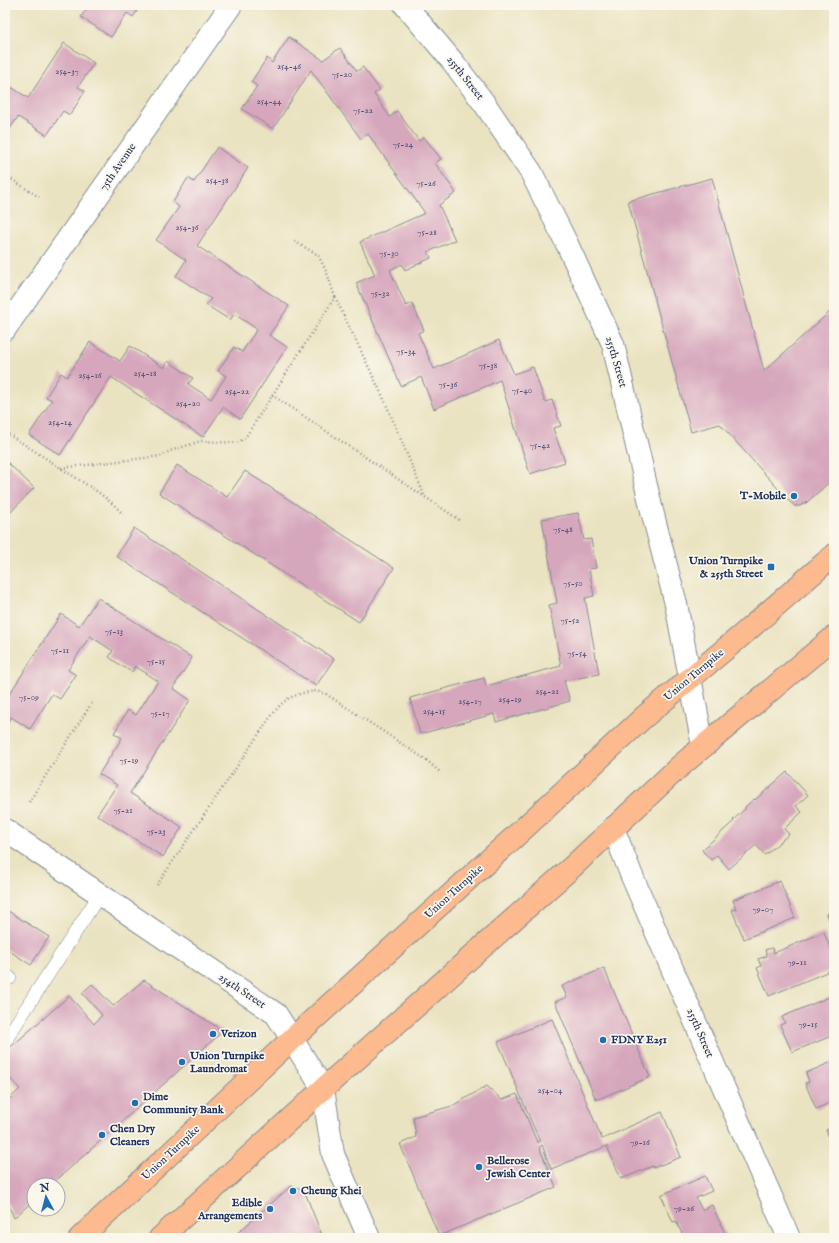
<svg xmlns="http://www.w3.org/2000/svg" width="839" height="1243" font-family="'IM FELL English',serif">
<rect width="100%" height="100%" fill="#fbf7ec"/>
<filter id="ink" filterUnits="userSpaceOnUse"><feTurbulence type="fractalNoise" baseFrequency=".025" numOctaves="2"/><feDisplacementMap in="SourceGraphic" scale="8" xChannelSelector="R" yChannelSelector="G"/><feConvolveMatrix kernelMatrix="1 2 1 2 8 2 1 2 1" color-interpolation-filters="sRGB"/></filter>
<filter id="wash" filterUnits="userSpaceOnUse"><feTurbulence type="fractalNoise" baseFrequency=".012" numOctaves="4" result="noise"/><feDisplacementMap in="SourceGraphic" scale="16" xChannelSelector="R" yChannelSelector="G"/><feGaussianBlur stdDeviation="0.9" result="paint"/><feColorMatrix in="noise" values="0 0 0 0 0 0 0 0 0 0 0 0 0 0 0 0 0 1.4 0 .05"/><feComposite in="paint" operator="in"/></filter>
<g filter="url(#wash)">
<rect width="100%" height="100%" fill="#eae3c1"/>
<g id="blocks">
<g fill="#d6a6bc">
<polygon points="89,5 141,5 133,17 127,13 111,37 81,17"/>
<polygon points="289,37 323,60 340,48 357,71 363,67 371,78 380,90 374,94 390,117 397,111 419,141 424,137 441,159 435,163 456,193 439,205 455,240 428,252 431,258 405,270 402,264 390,270 406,306 412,303 424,330 418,333 434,369 499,340 514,374 533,367 545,402 552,400 561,426 553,428 565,462 530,474 500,380 434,409 421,377 401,386 356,283 375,275 360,242 425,213 368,134 361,139 311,70 273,129 242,109 257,86 251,82 267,58 272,63"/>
<polygon points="64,43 94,63 78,87 85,91 70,115 63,111 47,135 18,117 9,130 5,127 5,83 28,98"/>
<polygon points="217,147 248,168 197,246 289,306 269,335 287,347 240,419 223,407 203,437 111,377 60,455 29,435 52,400 46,397 61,373 67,377 90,342 120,361 130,346 164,368 168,361 193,378 188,384 211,399 226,376 218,371 234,347 242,352 257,329 234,314 230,320 206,305 211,299 176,276 186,260 156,240 179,207 173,202 188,178 194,182"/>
<polygon points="712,178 764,371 834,308 834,478 806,503 799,506 795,506 790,502 720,424 691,432 628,201"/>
<polygon points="7,462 34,488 5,518 5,464"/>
<polygon points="177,465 227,497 245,471 394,568 359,622 159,493"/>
<polygon points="578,513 584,540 591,539 596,568 589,569 594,596 585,598 599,674 564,681 570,701 496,722 494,714 420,734 410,698 484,678 486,686 561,666 549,605 557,603 542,519"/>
<polygon points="134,528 334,659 316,686 116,556"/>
<polygon points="98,598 192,658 173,688 190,700 130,793 182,827 163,857 97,815 117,785 99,774 122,738 114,733 128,710 136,715 158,681 135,666 132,672 120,665 109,657 113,651 90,636 68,670 76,675 60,699 52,694 30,729 11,717 5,726 5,701 61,614 79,626"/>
<polygon points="787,772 808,795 796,806 802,812 784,829 789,834 765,855 756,845 729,869 717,855 711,860 702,850 734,821 733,820 746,808 745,807 754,799 755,800"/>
<polygon points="780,881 795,918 744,939 732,910 736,909 733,900"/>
<polygon points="5,909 49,937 31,965 5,948"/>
<polygon points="834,911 834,932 827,914"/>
<polygon points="824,932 834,957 834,969 769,996 757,968 761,966 758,959 767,956 765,950 772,948 774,953"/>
<polygon points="604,968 650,1077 596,1100 555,1002 567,997 562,986"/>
<polygon points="144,980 223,1031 51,1185 34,1185 34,1200 14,1218 5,1197 5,1103 20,1089 5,1073 5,1052 69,996 94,1024 102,1015 82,993 92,984 113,1006"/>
<polygon points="829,997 834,1009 834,1035 792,1052 780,1025 785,1023 782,1017"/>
<polygon points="552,1019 602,1139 662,1112 681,1157 653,1168 653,1166 621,1179 607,1146 551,1169 542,1145 539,1147 556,1187 439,1236 400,1144 416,1137 413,1117 452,1106 487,1086 502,1100 517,1094 537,1142 540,1142 498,1042"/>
<polygon points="834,1061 834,1101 816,1109 805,1083 809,1082 806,1073"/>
<polygon points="834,1127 834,1149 826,1130"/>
<polygon points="705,1176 712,1191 696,1198 702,1210 712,1205 727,1238 684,1238 676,1221 673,1222 661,1195"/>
<polygon points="291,1186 304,1190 323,1238 232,1238"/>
</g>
</g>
</g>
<g filter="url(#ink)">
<use href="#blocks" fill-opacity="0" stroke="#828990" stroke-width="1"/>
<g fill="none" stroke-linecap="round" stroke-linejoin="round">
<defs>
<g id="service">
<polyline points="5,975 10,978"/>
<polyline points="5,1041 100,894"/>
</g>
<g id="minor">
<polyline points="405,5 453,62 484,103 531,172 567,244 613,344 652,511 676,604 703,746"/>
<polyline points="5,329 231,5"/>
<polyline points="613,828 631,874 789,1238"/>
<polyline points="5,830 276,1014 292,1039 323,1089 333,1154 369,1238"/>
</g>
<g id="primary">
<polyline points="80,1238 292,1039 521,831 644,717 742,635 834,555"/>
<polyline points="160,1238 323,1089 571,868 679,767 834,637"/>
</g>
</defs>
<use href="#service" stroke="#828990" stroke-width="14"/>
<use href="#minor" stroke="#828990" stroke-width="24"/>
<use href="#primary" stroke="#828990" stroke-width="24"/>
<g stroke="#828990" stroke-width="2.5" stroke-dasharray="1 3" stroke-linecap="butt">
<polyline points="5,175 39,197"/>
<polyline points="335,297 383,397 425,497"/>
<polyline points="272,395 461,521"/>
<polyline points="5,432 98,492 113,504 123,514"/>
<polyline points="61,468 161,456 170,451 201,441 237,443 245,438 335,297 327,273 318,255 294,241"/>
<polyline points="29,802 93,701"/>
<polyline points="157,885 269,719 280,705 289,698 302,693 316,691 326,694 425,759 440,772"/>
</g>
<use href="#service" stroke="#fff" stroke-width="13"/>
<use href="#minor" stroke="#fff" stroke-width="22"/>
<use href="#primary" stroke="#fcba8e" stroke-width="22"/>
</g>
</g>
<g fill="#1f6fb2" stroke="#fbf7ec" stroke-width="1.5">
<circle cx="794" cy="496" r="4"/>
<rect x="767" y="563" width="8" height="8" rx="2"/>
<circle cx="213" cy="1034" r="4"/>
<circle cx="603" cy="1040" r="4"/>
<circle cx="182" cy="1062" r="4"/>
<circle cx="135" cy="1103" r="4"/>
<circle cx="102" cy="1135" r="4"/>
<circle cx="479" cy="1167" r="4"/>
<circle cx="293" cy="1191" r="4"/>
<circle cx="270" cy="1209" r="4"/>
</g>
<g text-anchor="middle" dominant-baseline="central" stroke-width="3.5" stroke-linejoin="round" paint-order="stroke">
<g font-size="9" fill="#4a4d76">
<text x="289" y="66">254-46</text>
<text x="67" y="71">254-37</text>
<text x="342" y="74">75-20</text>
<text x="269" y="101">254-44</text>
<text x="363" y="110">75-22</text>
<text x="403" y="144">75-24</text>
<text x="217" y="180">254-38</text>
<text x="426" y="183">75-26</text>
<text x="187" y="227">254-36</text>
<text x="427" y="232">75-28</text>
<text x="389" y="253">75-30</text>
<text x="380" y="293">75-32</text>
<text x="406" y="351">75-34</text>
<text x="488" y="365">75-38</text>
<text x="145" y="373">254-18</text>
<text x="90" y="375">254-16</text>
<text x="448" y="384">75-36</text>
<text x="522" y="390">75-40</text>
<text x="237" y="391">254-22</text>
<text x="188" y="403">254-20</text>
<text x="60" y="422">254-14</text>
<text x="540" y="445">75-42</text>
<text x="563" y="529">75-48</text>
<text x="573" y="583">75-50</text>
<text x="570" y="620">75-52</text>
<text x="114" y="631">75-13</text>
<text x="60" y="650">75-11</text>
<text x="577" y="653">75-54</text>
<text x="156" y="661">75-15</text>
<text x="547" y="691">254-21</text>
<text x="29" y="697">75-09</text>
<text x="510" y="699">254-19</text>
<text x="470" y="701">254-17</text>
<text x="434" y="711">254-15</text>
<text x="160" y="713">75-17</text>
<text x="129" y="760">75-19</text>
<text x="123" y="810">75-21</text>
<text x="156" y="831">75-23</text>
<text x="763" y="909">79-07</text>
<text x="797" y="962">79-11</text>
<text x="808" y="1024">79-15</text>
<text x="550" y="1090">254-04</text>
<text x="640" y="1142">79-16</text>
<text x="684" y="1208">79-26</text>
</g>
<g font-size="11" fill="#1b2f5e" stroke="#fbf7ec">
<text transform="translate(465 78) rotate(52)">255th Street</text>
<text transform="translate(118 167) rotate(-55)">75th Avenue</text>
<text transform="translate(616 362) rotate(74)">255th Street</text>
<text transform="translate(694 675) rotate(-40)">Union Turnpike</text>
<text transform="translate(454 892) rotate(-42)">Union Turnpike</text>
<text transform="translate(242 991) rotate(34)">254th Street</text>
<text transform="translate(700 1033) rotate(67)">255th Street</text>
<text transform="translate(171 1153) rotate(-43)">Union Turnpike</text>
</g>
<g font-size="11" font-weight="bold" fill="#1b2f5e" stroke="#fbf7ec" text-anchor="start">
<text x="786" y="496" text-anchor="end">T-Mobile</text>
<text x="763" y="561" text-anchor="end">Union Turnpike<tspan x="763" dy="13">&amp; 255th Street</tspan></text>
<text x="221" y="1034">Verizon</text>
<text x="611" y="1040">FDNY E251</text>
<text x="190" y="1056">Union Turnpike<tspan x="190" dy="13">Laundromat</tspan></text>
<text x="143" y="1097">Dime<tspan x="143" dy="13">Community Bank</tspan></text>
<text x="110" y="1129">Chen Dry<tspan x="110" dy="13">Cleaners</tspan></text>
<text x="487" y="1161">Bellerose<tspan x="487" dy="13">Jewish Center</tspan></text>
<text x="301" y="1191">Cheung Khei</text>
<text x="262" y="1203" text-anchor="end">Edible<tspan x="262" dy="13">Arrangements</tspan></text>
</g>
</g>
<rect width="839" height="1243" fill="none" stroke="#fbf7ec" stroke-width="20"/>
<g transform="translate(46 1197) rotate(353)"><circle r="19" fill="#fbf7ec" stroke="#a1a7b3"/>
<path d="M0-3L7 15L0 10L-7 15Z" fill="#1f6fb2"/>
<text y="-6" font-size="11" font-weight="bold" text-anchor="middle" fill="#1b2f5e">N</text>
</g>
</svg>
